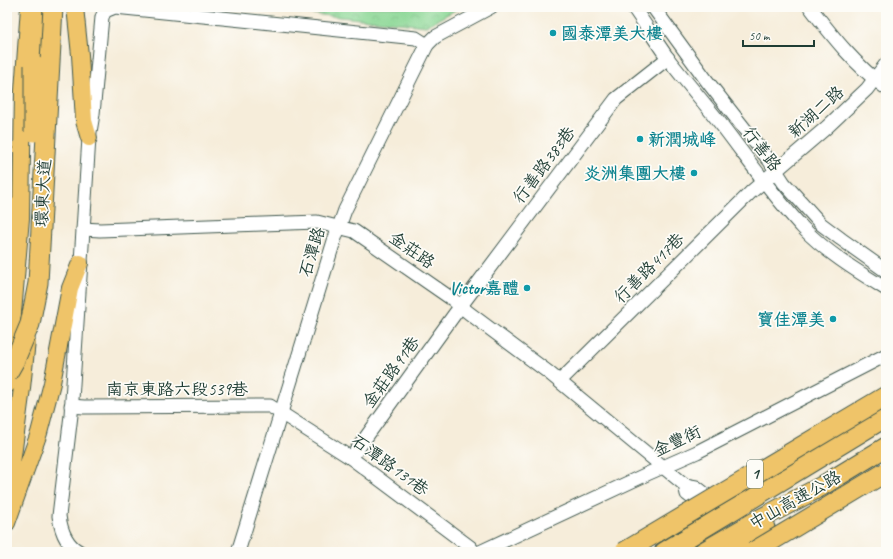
<svg xmlns="http://www.w3.org/2000/svg" width="893" height="559" font-family="Caveat,'LXGW WenKai TC',sans-serif">
<defs>
<pattern id="park-crowns" width="20" height="18" patternUnits="userSpaceOnUse"><rect width="20" height="18" fill="#8ad794"/><path d="M2 6a3 3 0 1 1 6 0M12 15a3 3 0 1 1 6 0" fill="none" stroke="#77b980"/></pattern>
</defs>
<rect width="100%" height="100%" fill="#fdfcf7"/>
<filter id="ink" filterUnits="userSpaceOnUse"><feTurbulence type="fractalNoise" baseFrequency=".025" numOctaves="2"/><feDisplacementMap in="SourceGraphic" scale="8" xChannelSelector="R" yChannelSelector="G"/><feConvolveMatrix kernelMatrix="1 2 1 2 8 2 1 2 1" color-interpolation-filters="sRGB"/></filter>
<filter id="wash" filterUnits="userSpaceOnUse"><feTurbulence type="fractalNoise" baseFrequency=".012" numOctaves="4" result="noise"/><feDisplacementMap in="SourceGraphic" scale="16" xChannelSelector="R" yChannelSelector="G"/><feGaussianBlur stdDeviation="0.9" result="paint"/><feColorMatrix in="noise" values="0 0 0 0 0 0 0 0 0 0 0 0 0 0 0 0 0 1.4 0 .05"/><feComposite in="paint" operator="in"/></filter>
<g filter="url(#wash)">
<rect width="100%" height="100%" fill="#f6edda"/>
<polygon fill="url(#park-crowns)" stroke="#548a64" points="245,7 461,7 426,26"/>
</g>
<g filter="url(#ink)">
<g fill="none" stroke-linecap="round" stroke-linejoin="round">
<defs>
<g id="minor">
<path d="M633,7C645,24 657,43 669,60C687,83 706,105 724,128C750,162 774,197 803,228C827,253 857,271 886,289"/>
<polyline points="653,7 707,81 769,160 784,183 821,224 841,239 886,271"/>
<path d="M810,7C833,37 855,65 886,88"/>
<polyline points="83,229 100,230 317,222 354,231 452,299 469,313 548,372 685,485 696,487 714,501"/>
<polyline points="560,381 751,192 827,127 867,89 886,64"/>
<polyline points="71,406 84,407 270,406 351,458 470,547 474,552"/>
<polyline points="351,458 454,315 616,99 668,58"/>
<polyline points="685,485 687,494 704,507"/>
<path d="M80,552C66,545 61,531 59,516L71,415L89,138L93,114L102,17L105,11L115,7L416,38L427,45"/>
<polyline points="238,552 334,241 345,210 427,45 435,37 491,7"/>
<polyline points="480,552 647,474 697,452 886,355"/>
</g>
<g id="major">
<polyline points="75,7 80,55 84,121 89,138"/>
<polyline points="7,232 11,215 16,206"/>
<polyline points="7,385 21,218 23,91 29,7"/>
<polyline points="7,501 22,388 27,341"/>
<polyline points="7,523 39,433 52,383 70,288 80,263"/>
</g>
<g id="highway">
<polyline points="34,65 39,7"/>
<polyline points="664,552 886,417"/>
<polyline points="703,552 758,520 822,486 886,447"/>
<polyline points="732,552 765,528"/>
</g>
</defs>
<use href="#minor" stroke="#3f574d" stroke-width="15"/>
<use href="#major" stroke="#3f574d" stroke-width="18"/>
<use href="#highway" stroke="#3f574d" stroke-width="21"/>
<use href="#minor" stroke="#fff" stroke-width="13"/>
<use href="#major" stroke="#efc469" stroke-width="16"/>
<use href="#highway" stroke="#efc469" stroke-width="19"/>
<defs>
<g id="highway-bridge">
<polyline points="34,132 34,65"/>
<polyline points="7,374 15,360 30,324 38,283 53,7"/>
<polyline points="624,552 886,396"/>
<polyline points="753,552 886,472"/>
</g>
</defs>
<use href="#highway-bridge" stroke="#3f574d" stroke-width="21" stroke-linecap="butt"/>
<use href="#highway-bridge" stroke="#efc469" stroke-width="19"/>
</g>
</g>
<g fill="#0f9aa8" stroke="#fdfcf7" stroke-width="1.5">
<circle cx="553" cy="33" r="4"/>
<circle cx="640" cy="139" r="4"/>
<circle cx="694" cy="173" r="4"/>
<circle cx="527" cy="288" r="4"/>
<circle cx="833" cy="319" r="4"/>
</g>
<g text-anchor="middle" dominant-baseline="central" stroke-width="3.5" stroke-linejoin="round" paint-order="stroke">
<rect fill="#fdfcf7" stroke="#62766e" stroke-width="1" x="747" y="460" width="16" height="28" rx="3"/>
<g font-size="16" font-weight="bold" fill="#1f3d34">
<text x="755" y="474">1</text>
</g>
<g font-size="17" font-weight="bold" fill="#0d838f" stroke="#fdfcf7" text-anchor="end">
<text x="561" y="33" text-anchor="start">國泰潭美大樓</text>
<text x="648" y="139" text-anchor="start">新潤城峰</text>
<text x="686" y="173">炎洲集團大樓</text>
<text x="519" y="288">Victor嘉醴</text>
<text x="825" y="319">寶佳潭美</text>
</g>
<g font-size="17" fill="#1f3d34" stroke="#fdfcf7">
<text transform="translate(816 112) rotate(-42)">新湖二路</text>
<text transform="translate(762 149) rotate(53)">行善路</text>
<text transform="translate(544 165) rotate(-53)">行善路383巷</text>
<text transform="translate(43 193) rotate(-87)">環東大道</text>
<text transform="translate(412 250) rotate(35)">金莊路</text>
<text transform="translate(312 252) rotate(-73)">石潭路</text>
<text transform="translate(649 268) rotate(-45)">行善路417巷</text>
<text transform="translate(391 372) rotate(-54)">金莊路91巷</text>
<text x="177" y="389">南京東路六段539巷</text>
<text transform="translate(677 441) rotate(-25)">金豐街</text>
<text transform="translate(390 465) rotate(36)">石潭路131巷</text>
<text transform="translate(795 500) rotate(-29)">中山高速公路</text>
</g>
</g>
<rect width="893" height="559" fill="none" stroke="#fdfcf7" stroke-width="24"/>
<path d="M743 40v6h71v-6" fill="none" stroke="#1f3d34" stroke-width="2"/>
<text x="749" y="40" font-size="12" fill="#1f3d34" stroke="#fdfcf7" stroke-width="3" paint-order="stroke">50 m</text>
</svg>
